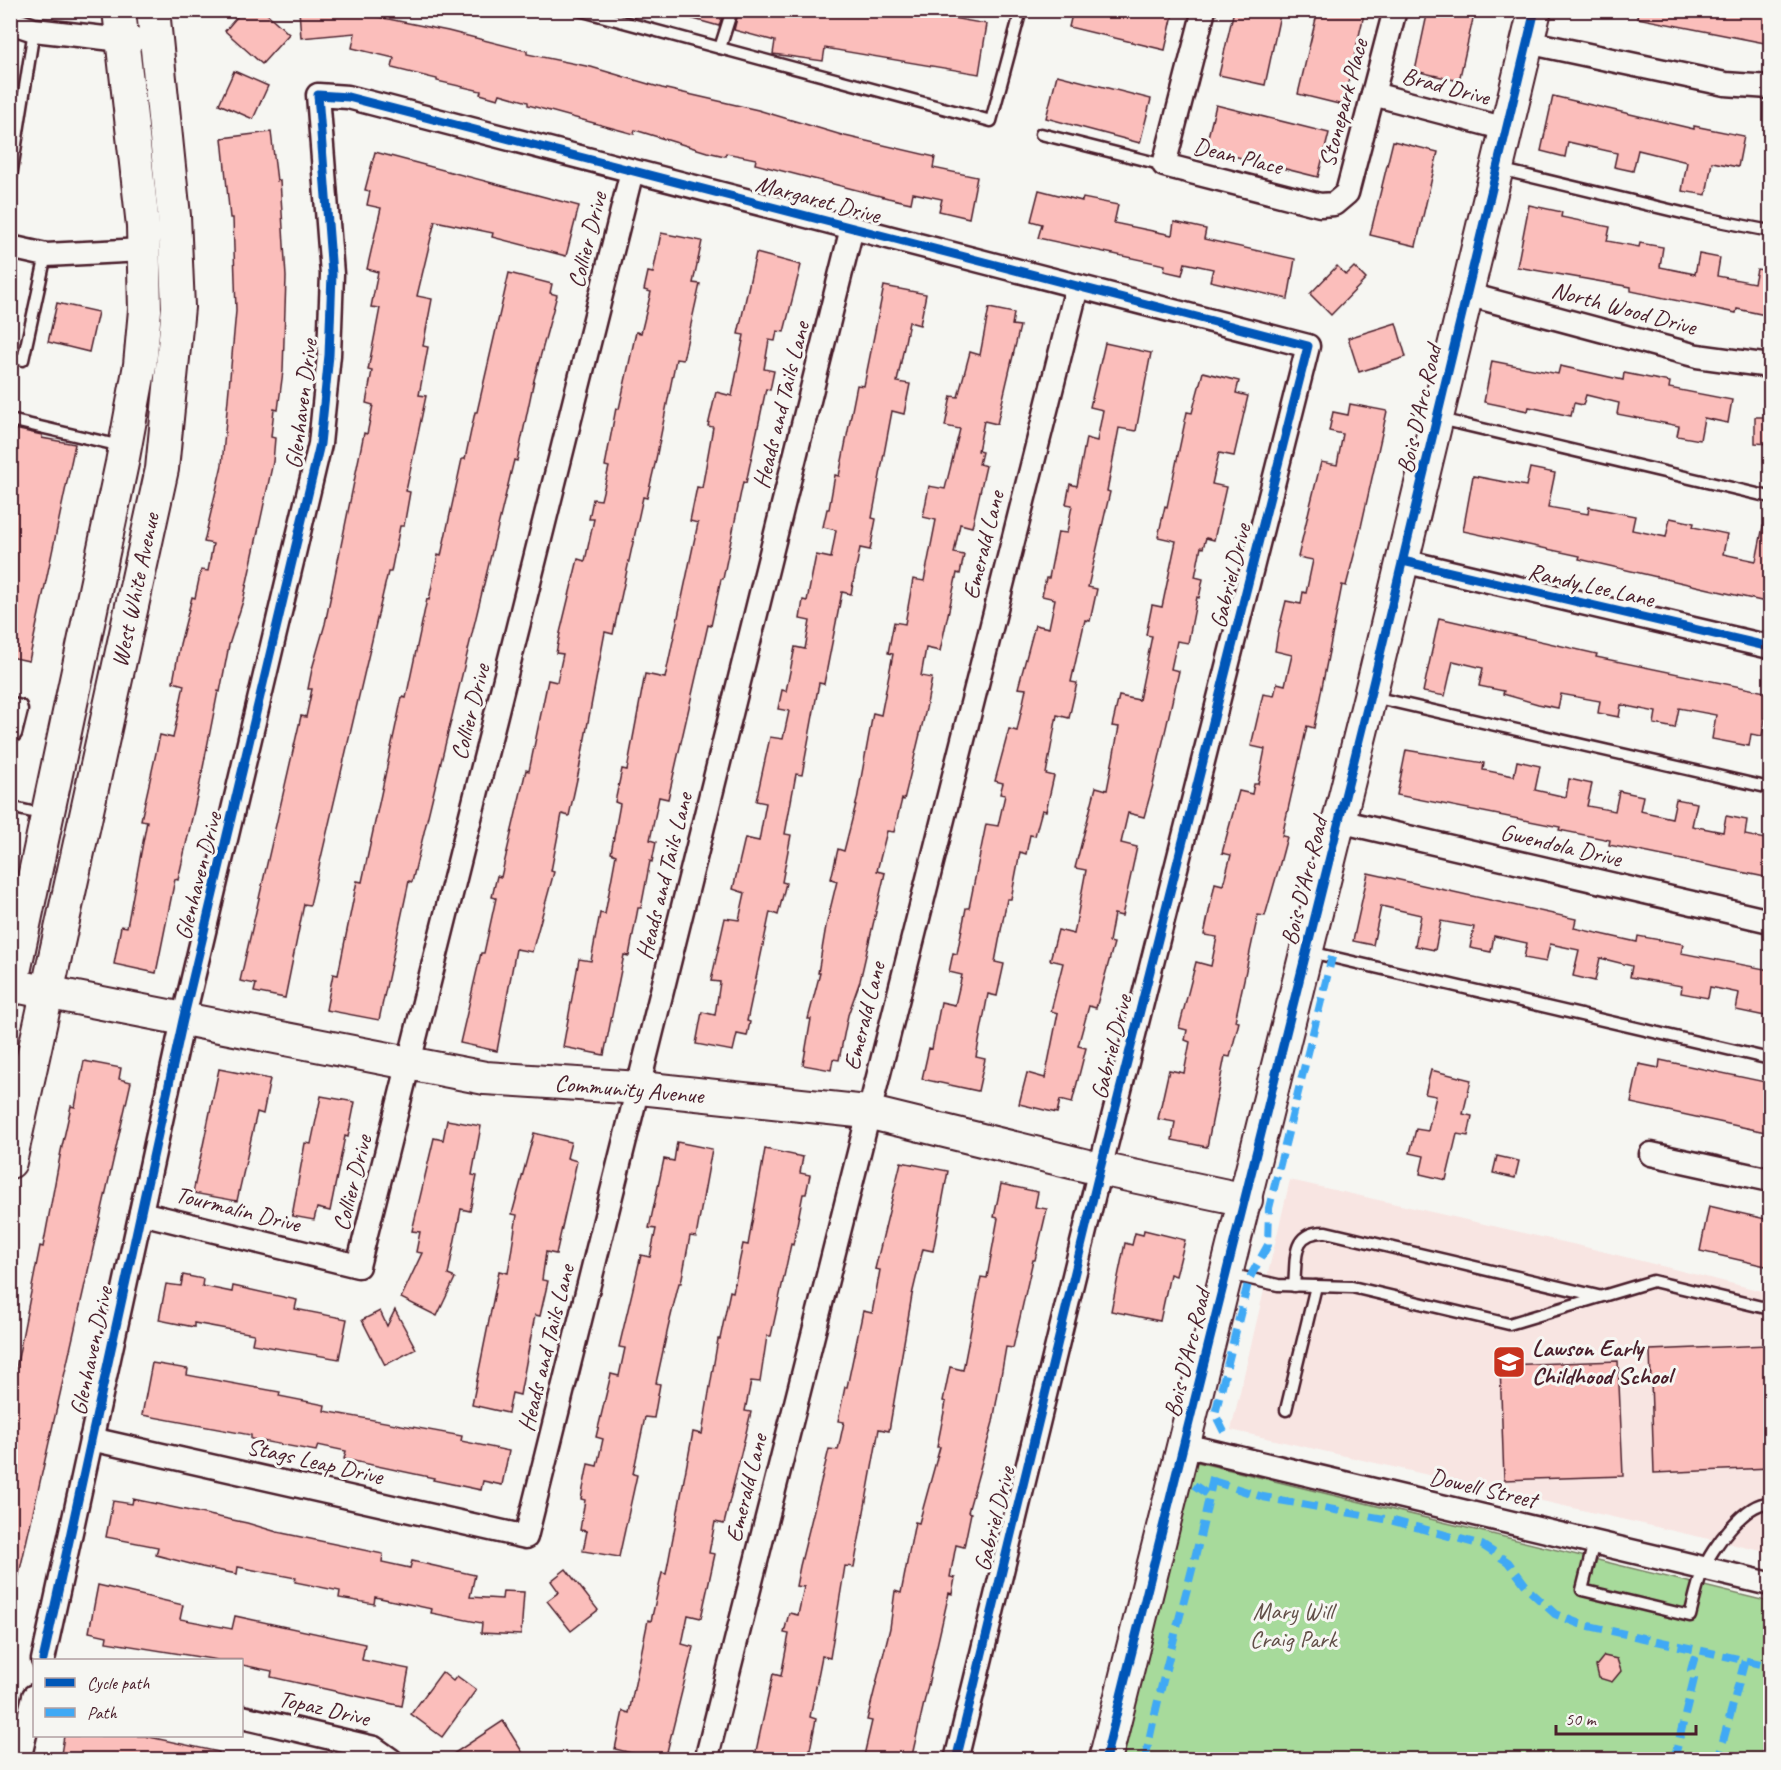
<svg xmlns="http://www.w3.org/2000/svg" width="1781" height="1770" font-family="Caveat,sans-serif">
<rect width="100%" height="100%" fill="#f6f6f2"/>
<filter id="ink" filterUnits="userSpaceOnUse"><feTurbulence type="fractalNoise" baseFrequency=".0167" numOctaves="2"/><feDisplacementMap in="SourceGraphic" scale="12" xChannelSelector="R" yChannelSelector="G"/><feConvolveMatrix kernelMatrix="1 2 1 2 8 2 1 2 1" color-interpolation-filters="sRGB"/></filter>
<g filter="url(#ink)">
<polygon fill="#f8e5e2" points="1290,1180 1581,1246 1770,1293 1770,1553 1231,1430"/>
<polygon fill="#a7da9b" stroke="#787c63" stroke-width="1.5" points="1193,1461 1770,1602 1770,1720 1761,1759 1121,1760"/>
<g fill="#fbbebb" stroke="#4a1f2b" stroke-width="1.5">
<polygon points="243,10 263,10 289,34 262,64 225,31"/>
<polygon points="299,10 344,10 448,31 527,51 527,54 591,67 662,88 758,110 845,136 935,157 933,168 977,177 969,218 939,211 942,199 913,193 911,203 888,198 755,164 756,159 726,153 725,156 707,152 635,130 634,134 528,105 528,102 500,94 498,99 480,94 481,91 437,81 437,79 392,68 394,58 352,48 355,33 301,38"/>
<polygon points="680,10 724,10 719,26 679,15"/>
<polygon points="739,10 906,10 987,24 979,74 825,48 823,61 773,54 775,41 734,30"/>
<polygon points="1073,10 1174,10 1165,50 1069,27"/>
<polygon points="1234,10 1281,10 1265,85 1219,75"/>
<polygon points="1318,10 1365,10 1343,105 1298,94"/>
<polygon points="1428,10 1475,10 1459,81 1415,71"/>
<polygon points="1638,10 1770,10 1770,44 1637,18"/>
<polygon points="234,71 268,86 253,119 219,104"/>
<polygon points="1057,75 1151,99 1140,143 1046,118"/>
<polygon points="1553,96 1694,129 1694,126 1744,136 1738,167 1712,162 1706,195 1682,191 1687,162 1638,150 1633,171 1614,167 1617,153 1568,142 1565,157 1541,151"/>
<polygon points="1216,105 1329,133 1318,177 1205,149"/>
<polygon points="271,132 277,181 280,180 286,277 283,371 278,410 274,409 271,437 275,438 273,462 243,601 229,645 220,692 218,691 200,783 178,880 175,879 156,973 114,964 121,926 127,927 147,821 141,820 160,735 173,738 184,685 173,682 180,644 192,597 195,598 201,570 208,571 213,544 204,542 222,465 236,311 233,218 230,218 222,138"/>
<polygon points="1393,141 1438,152 1416,246 1370,235"/>
<polygon points="375,152 579,206 566,256 492,237 493,233 435,221 417,296 432,299 423,346 428,347 419,395 426,396 406,491 410,492 404,526 400,526 391,572 388,572 310,905 304,904 285,998 254,992 256,984 240,981 301,716 306,717 312,689 308,689 312,669 325,624 364,433 367,434 373,405 366,403 372,371 368,370 380,308 371,307 378,272 367,269 381,208 367,205 370,191 365,190"/>
<polygon points="1039,190 1082,201 1083,198 1118,205 1114,223 1172,235 1174,222 1206,229 1204,239 1295,259 1288,299 1210,281 1213,269 1185,263 1182,275 1164,271 1165,265 1038,238 1042,224 1031,221"/>
<polygon points="1529,205 1562,212 1561,217 1610,227 1607,241 1639,247 1640,243 1663,247 1660,267 1695,274 1699,254 1720,258 1717,276 1754,283 1757,269 1770,271 1770,316 1737,309 1736,313 1631,291 1631,287 1517,267"/>
<polygon points="661,233 702,241 693,283 700,284 683,360 676,359 655,464 647,498 643,497 613,634 605,632 579,770 569,816 562,814 551,871 554,872 532,952 516,949 497,1051 460,1043 481,953 484,953 496,898 492,897 497,876 501,877 526,770 529,771 548,680 557,682 563,654 556,653 560,633 578,559 585,561 594,519 589,519 593,499 601,500 609,467 605,466 616,408 619,409 636,332 641,333 651,292 644,290 648,272 653,273"/>
<polygon points="756,253 801,265 784,332 777,331 775,341 769,340 764,369 774,371 770,390 766,389 746,483 743,482 723,579 721,579 711,626 708,625 668,799 659,797 650,840 656,842 652,862 650,861 641,908 638,908 629,956 624,955 604,1055 563,1047 579,959 591,961 600,913 605,914 616,855 611,853 620,804 615,802 622,769 627,770 645,674 665,678 698,523 690,521 697,487 702,488 713,427 708,426 716,392 732,396 744,335 738,334"/>
<polygon points="1337,266 1346,275 1354,267 1366,279 1331,315 1310,294"/>
<polygon points="509,273 552,284 550,293 557,295 534,380 517,461 514,460 412,882 409,881 379,1020 326,1010 333,974 338,975 357,881 362,882 402,697 406,698 427,599 429,600 438,555 441,556 462,459 465,459 475,412 477,412"/>
<polygon points="884,286 926,294 920,325 909,322 897,382 910,384 904,414 892,411 872,518 876,519 870,550 860,548 851,594 842,592 824,684 819,683 802,775 796,774 785,834 791,835 782,882 786,883 778,915 770,912 747,1021 750,1022 747,1036 737,1034 733,1051 696,1044 702,1012 715,1015 720,982 711,981 725,918 739,920 745,893 733,889 745,838 759,841 766,803 756,801 770,737 783,739 789,711 778,709 782,690 786,691 795,647 805,649 810,621 800,619 803,600 807,601 816,555 831,558 836,530 823,527 827,509 829,509 835,475 839,476 857,385 864,386"/>
<polygon points="57,303 98,312 89,352 48,342"/>
<polygon points="989,308 1014,313 1012,325 1020,326 997,424 984,421 978,451 982,452 979,464 986,466 972,527 960,524 954,553 964,555 960,574 957,573 940,651 926,648 921,676 932,678 926,709 904,800 902,799 894,832 887,831 877,871 885,873 860,981 848,1015 839,1060 833,1059 831,1070 803,1065 811,1019 808,1019 820,973 818,973 826,926 837,881 831,879 838,849 844,851 857,800 873,713 881,715 893,654 888,653 894,622 905,624 913,579 924,581 936,520 923,517 929,486 945,489 960,429 945,426 951,396 958,397 970,352 980,355"/>
<polygon points="1396,323 1406,357 1359,372 1348,338"/>
<polygon points="1105,343 1151,353 1136,431 1119,428 1107,491 1110,492 1088,587 1097,589 1090,621 1085,620 1071,682 1077,683 1069,718 1057,715 1046,774 1054,776 1046,811 1042,810 1035,836 1030,835 1026,854 1020,852 1011,899 1007,899 995,962 1004,964 997,996 988,994 976,1057 985,1059 978,1091 922,1079 929,1048 932,1049 941,1002 955,1005 962,975 949,972 953,953 957,954 966,908 969,908 986,824 998,826 1005,795 1000,794 1003,783 995,781 1009,729 1017,731 1026,689 1018,688 1035,625 1049,628 1055,599 1042,596 1046,578 1049,578 1058,532 1067,533 1072,505 1066,504 1070,484 1077,486 1086,438 1097,441 1103,410 1090,407"/>
<polygon points="1492,361 1558,374 1560,366 1623,380 1624,373 1670,382 1669,388 1732,400 1728,423 1704,418 1700,440 1677,436 1679,426 1617,414 1619,403 1586,395 1583,405 1574,403 1571,416 1529,407 1528,411 1484,402"/>
<polygon points="1203,372 1239,381 1236,393 1248,396 1234,456 1219,453 1212,484 1226,487 1214,540 1206,538 1203,548 1201,547 1195,577 1203,579 1199,598 1197,597 1188,643 1177,641 1171,669 1179,671 1153,785 1144,817 1128,813 1121,843 1137,847 1122,916 1114,914 1109,942 1114,943 1096,1008 1089,1006 1078,1046 1086,1048 1072,1103 1060,1100 1057,1113 1019,1104 1027,1073 1045,1078 1058,1013 1051,1011 1063,963 1050,960 1058,930 1074,934 1086,870 1075,868 1096,787 1107,790 1119,727 1112,726 1119,696 1139,700 1152,636 1146,635 1152,605 1162,607 1176,541 1158,537 1165,506 1167,507 1187,412 1192,413"/>
<polygon points="1350,404 1387,411 1359,536 1346,586 1342,585 1314,728 1307,726 1282,836 1287,837 1279,867 1265,916 1258,915 1235,1021 1239,1022 1230,1057 1225,1056 1207,1147 1172,1140 1175,1122 1158,1119 1169,1070 1184,1073 1190,1042 1185,1040 1187,1030 1179,1028 1196,962 1211,966 1217,937 1204,935 1215,883 1223,885 1231,855 1222,853 1239,791 1252,794 1254,784 1258,784 1265,749 1251,746 1263,694 1274,696 1277,683 1285,685 1292,655 1275,651 1278,633 1286,601 1301,604 1303,592 1306,593 1313,560 1298,557 1310,506 1321,462 1337,465 1343,434 1329,431 1333,412 1348,415"/>
<polygon points="1755,417 1770,417 1770,444 1755,443"/>
<polygon points="10,428 42,435 42,438 75,444 29,661 10,657"/>
<polygon points="1530,468 1555,473 1548,507 1588,514 1589,507 1635,516 1632,530 1666,537 1670,518 1694,523 1693,527 1727,534 1723,554 1756,561 1763,526 1770,527 1770,603 1579,559 1580,556 1463,531 1473,476 1526,486"/>
<polygon points="1439,618 1597,654 1596,657 1770,693 1762,736 1751,734 1749,746 1712,739 1716,715 1679,708 1675,728 1654,724 1656,712 1621,705 1619,717 1598,713 1600,701 1561,694 1558,708 1538,704 1503,694 1504,691 1479,686 1483,668 1453,661 1445,696 1423,692"/>
<polygon points="1406,750 1484,763 1483,770 1514,776 1517,761 1540,766 1535,790 1566,797 1569,779 1592,784 1587,806 1615,811 1619,791 1643,796 1640,811 1672,818 1676,799 1697,803 1692,826 1723,832 1726,816 1747,820 1745,835 1770,840 1770,878 1609,845 1610,840 1559,830 1560,827 1397,795"/>
<polygon points="1368,873 1576,919 1574,928 1637,942 1638,936 1683,944 1681,953 1770,970 1770,1017 1736,1010 1739,993 1710,987 1708,998 1681,993 1682,986 1630,977 1632,966 1600,958 1595,981 1573,976 1579,950 1550,944 1546,962 1524,958 1527,943 1494,936 1491,952 1470,948 1474,927 1441,921 1435,950 1415,946 1421,915 1381,906 1373,945 1353,941"/>
<polygon points="1660,1060 1770,1083 1770,1133 1631,1103 1639,1064 1659,1068"/>
<polygon points="84,1061 121,1068 119,1079 131,1082 17,1583 10,1582 10,1383 13,1384 40,1246 43,1247 61,1151 71,1106 75,1107"/>
<polygon points="219,1069 270,1079 263,1114 257,1112 237,1201 193,1193"/>
<polygon points="1431,1070 1471,1080 1463,1114 1472,1116 1468,1136 1457,1134 1446,1180 1420,1174 1424,1156 1410,1153 1416,1129 1428,1131 1436,1096 1425,1094"/>
<polygon points="321,1096 355,1102 348,1137 345,1136 330,1211 317,1208 314,1220 292,1216 305,1143 311,1144"/>
<polygon points="447,1120 481,1126 472,1175 477,1176 470,1211 461,1209 448,1275 455,1278 437,1316 401,1298 422,1253 416,1252 420,1232 412,1231 434,1138 443,1140"/>
<polygon points="534,1133 571,1142 567,1158 577,1161 556,1254 546,1252 542,1280 548,1281 540,1316 535,1315 520,1395 512,1393 508,1413 472,1405 499,1271 508,1273 517,1215 512,1214"/>
<polygon points="677,1142 712,1149 696,1237 690,1236 681,1283 679,1283 668,1328 656,1383 660,1384 654,1418 645,1417 633,1474 637,1475 619,1557 583,1551 587,1531 580,1530 585,1500 581,1499 588,1464 597,1466 603,1439 596,1437 611,1374 619,1376 625,1348 619,1347 641,1255 650,1257 656,1229 649,1228 664,1159 674,1161"/>
<polygon points="765,1149 803,1157 800,1173 810,1175 806,1194 803,1194 793,1245 791,1244 771,1336 767,1336 760,1382 751,1381 745,1411 751,1412 724,1524 715,1522 709,1553 715,1554 701,1618 688,1615 682,1644 693,1647 665,1760 660,1760 615,1749 623,1711 629,1713 648,1620 651,1621 662,1573 666,1574 693,1432 702,1434 718,1339 720,1339 730,1291 733,1292 743,1244 748,1245"/>
<polygon points="1497,1156 1519,1161 1515,1178 1493,1173"/>
<polygon points="901,1162 948,1171 933,1251 923,1249 912,1295 889,1431 879,1429 854,1567 845,1566 830,1658 822,1656 810,1717 816,1719 808,1760 754,1760 773,1674 781,1676 789,1634 784,1633 789,1613 798,1615 804,1587 796,1586 800,1566 829,1449 838,1450 844,1422 838,1421 845,1387 847,1387 863,1311 872,1313 880,1270 875,1269"/>
<polygon points="1001,1184 1038,1192 1035,1207 1047,1209 1035,1260 1033,1260 1013,1348 1006,1347 993,1422 968,1512 971,1513 964,1547 956,1545 950,1577 955,1578 952,1594 949,1593 911,1760 863,1760 872,1721 867,1720 890,1628 895,1591 901,1593 915,1522 919,1523 940,1447 937,1447 946,1402 943,1401 950,1367 963,1370 981,1277 987,1278 998,1218 994,1217"/>
<polygon points="1709,1206 1770,1220 1770,1267 1700,1251"/>
<polygon points="1144,1230 1185,1240 1176,1276 1170,1274 1160,1321 1111,1311 1125,1243 1132,1245 1135,1233 1143,1235"/>
<polygon points="183,1275 203,1279 202,1286 232,1292 233,1286 297,1300 295,1309 347,1319 339,1359 252,1344 254,1334 194,1323 194,1327 159,1320 166,1284 181,1286"/>
<polygon points="395,1310 416,1349 385,1365 362,1320 380,1311 387,1326"/>
<polygon points="1767,1345 1770,1468 1654,1473 1650,1350"/>
<polygon points="1618,1361 1623,1476 1504,1480 1500,1365"/>
<polygon points="152,1363 188,1369 187,1375 280,1392 279,1396 325,1405 324,1411 462,1436 461,1441 509,1451 502,1485 483,1481 481,1490 433,1480 434,1478 344,1459 346,1451 318,1445 316,1451 251,1439 251,1435 142,1415"/>
<polygon points="133,1499 247,1523 277,1532 383,1554 382,1562 410,1568 412,1561 475,1575 470,1597 502,1599 503,1591 524,1592 521,1635 481,1633 482,1623 431,1613 432,1609 375,1597 374,1604 339,1598 340,1591 295,1582 296,1578 238,1567 237,1574 202,1567 156,1555 158,1547 106,1537 113,1501 132,1504"/>
<polygon points="566,1569 598,1610 571,1631 547,1601 559,1592 551,1581"/>
<polygon points="98,1585 183,1605 180,1619 232,1629 235,1616 365,1644 362,1660 409,1669 402,1706 271,1677 272,1671 242,1665 242,1660 218,1660 106,1642 107,1636 89,1632"/>
<polygon points="1604,1656 1617,1659 1621,1671 1612,1682 1599,1678 1596,1666"/>
<polygon points="442,1672 453,1681 457,1676 476,1690 442,1737 411,1714"/>
<polygon points="503,1721 523,1753 514,1760 444,1760"/>
<polygon points="64,1736 145,1736 219,1752 218,1760 60,1760"/>
</g>
<g fill="none" stroke-linecap="round" stroke-linejoin="round">
<defs>
<g id="lane">
<polyline points="579,10 991,121 1021,10"/>
<polyline points="720,48 732,10"/>
<polyline points="1041,134 1164,165"/>
<polyline points="1499,169 1699,217 1770,231"/>
<polyline points="10,183 34,30"/>
<polyline points="10,357 23,360 46,255"/>
<polyline points="1440,419 1770,497"/>
<polyline points="10,420 121,446"/>
<polyline points="1373,697 1770,788"/>
<polyline points="10,703 21,706 22,710 16,734 10,741"/>
<polyline points="10,807 45,815"/>
<polyline points="1310,952 1770,1059"/>
<polyline points="1228,1274 1278,1285 1352,1287 1509,1324 1653,1281 1770,1309"/>
<path d="M1294,1286C1297,1259 1290,1231 1326,1232L1598,1296"/>
<polyline points="1286,1410 1316,1286"/>
<path d="M1594,1542L1582,1590L1690,1616C1694,1601 1697,1585 1703,1570C1711,1549 1746,1501 1770,1503"/>
</g>
<g id="street">
<polyline points="1204,10 1164,165 1320,205 1334,204 1347,193 1395,10"/>
<polyline points="10,22 34,30 122,40 136,39"/>
<polyline points="1527,42 1725,84 1770,87"/>
<polyline points="1373,94 1506,129"/>
<polyline points="10,247 46,255 143,250"/>
<polyline points="1466,294 1697,356 1770,366"/>
<polyline points="1403,561 1770,647"/>
<polyline points="1339,821 1770,921"/>
<polyline points="1651,1154 1770,1180"/>
<polyline points="141,1213 358,1266 632,171"/>
<polyline points="91,1439 526,1537 852,228"/>
<polyline points="1184,1445 1770,1584"/>
<polyline points="43,1660 183,1020 320,444 329,355 332,274 318,95 348,97 1308,346 1100,1169 956,1760"/>
<polyline points="242,1717 374,1748 391,1760"/>
<polyline points="19,1760 34,1696"/>
<polyline points="706,1760 1077,287"/>
</g>
<g id="secondary">
<polyline points="10,985 485,1078 640,1088 867,1112 1100,1169 1246,1200"/>
<polyline points="10,991 122,463 140,365 145,310 143,226 119,10"/>
<polyline points="10,1162 162,469 178,307 174,216 153,10"/>
<polyline points="1105,1760 1370,696 1535,10"/>
</g>
</defs>
<use href="#lane" stroke="#4a1f2b" stroke-width="15"/>
<use href="#street" stroke="#4a1f2b" stroke-width="27"/>
<use href="#secondary" stroke="#4a1f2b" stroke-width="36"/>
<use href="#lane" stroke="#f6f6f2" stroke-width="10"/>
<use href="#street" stroke="#f6f6f2" stroke-width="22"/>
<use href="#secondary" stroke="#f6f6f2" stroke-width="32"/>
<g stroke="#3fa9f5" stroke-width="8" stroke-dasharray="15 8" stroke-linecap="butt">
<polyline points="1224,1432 1215,1414 1249,1279 1268,1245 1269,1208 1332,957"/>
<polyline points="1213,1481 1263,1497 1390,1520 1482,1545 1508,1562 1530,1591 1555,1614 1580,1624 1761,1664 1770,1661"/>
<polyline points="1194,1485 1210,1496"/>
<polyline points="1675,1755 1691,1760"/>
<path d="M1145,1760C1164,1663 1196,1569 1214,1472"/>
<polyline points="1674,1760 1694,1679 1691,1670 1697,1649"/>
<polyline points="1712,1760 1719,1756 1745,1660"/>
</g>
<defs>
<g id="cycleway">
<polyline points="1403,561 1770,647"/>
<polyline points="43,1660 183,1020 320,444 329,355 332,274 318,95 348,97 1308,346 1100,1169 956,1760"/>
<polyline points="1105,1760 1370,696 1535,10"/>
</g>
</defs>
<use href="#cycleway" stroke="#f6f6f2" stroke-width="13"/>
<use href="#cycleway" stroke="#0057b8" stroke-width="9"/>
</g>
</g>
<defs>
<symbol id="school-square" viewBox="-11 -11 22 22"><rect x="-9" y="-9" width="18" height="18" rx="4" fill="#c8321e" stroke="#f6f6f2"/><path d="M0-5L7-2L0 1L-7-2ZM-4 1L0 2.5L4 1V4Q0 6-4 4Z" fill="#fff"/></symbol>
</defs>
<g fill-rule="evenodd">
<use href="#school-square" x="1490" y="1343" width="38" height="38"/>
</g>
<g text-anchor="middle" dominant-baseline="central" stroke-width="6" stroke-linejoin="round" paint-order="stroke">
<g font-size="24" fill="#4a1f2b" stroke="#f6f6f2">
<text transform="translate(1446 86) rotate(15)">Brad Drive</text>
<text transform="translate(1343 103) rotate(-75)">Stonepark Place</text>
<text transform="translate(1238 156) rotate(14)">Dean Place</text>
<text transform="translate(818 199) rotate(15)">Margaret Drive</text>
<text transform="translate(587 240) rotate(-76)">Collier Drive</text>
<text transform="translate(1624 308) rotate(15)">North Wood Drive</text>
<text transform="translate(301 404) rotate(-83)">Glenhaven Drive</text>
<text transform="translate(781 405) rotate(-76)">Heads and Tails Lane</text>
<text transform="translate(1419 409) rotate(-77)">Bois D'Arc Road</text>
<text transform="translate(983 545) rotate(-76)">Emerald Lane</text>
<text transform="translate(1230 576) rotate(-76)">Gabriel Drive</text>
<text transform="translate(1591 585) rotate(13)">Randy Lee Lane</text>
<text transform="translate(135 590) rotate(-78)">West White Avenue</text>
<text transform="translate(470 712) rotate(-76)">Collier Drive</text>
<text transform="translate(1561 845) rotate(13)">Gwendola Drive</text>
<text transform="translate(198 876) rotate(-76)">Glenhaven Drive</text>
<text transform="translate(664 876) rotate(-76)">Heads and Tails Lane</text>
<text transform="translate(1304 881) rotate(-76)">Bois D'Arc Road</text>
<text transform="translate(864 1016) rotate(-76)">Emerald Lane</text>
<text transform="translate(1111 1047) rotate(-76)">Gabriel Drive</text>
<text transform="translate(629 1089) rotate(5)">Community Avenue</text>
<text transform="translate(352 1183) rotate(-76)">Collier Drive</text>
<text transform="translate(238 1209) rotate(14)">Tourmalin Drive</text>
<text transform="translate(546 1348) rotate(-76)">Heads and Tails Lane</text>
<text transform="translate(91 1351) rotate(-78)">Glenhaven Drive</text>
<text transform="translate(1187 1353) rotate(-76)">Bois D'Arc Road</text>
<text transform="translate(315 1461) rotate(13)">Stags Leap Drive</text>
<text transform="translate(746 1488) rotate(-76)">Emerald Lane</text>
<text transform="translate(1483 1488) rotate(13)">Dowell Street</text>
<text transform="translate(994 1519) rotate(-76)">Gabriel Drive</text>
<text transform="translate(324 1708) rotate(13)">Topaz Drive</text>
</g>
<g font-size="24" font-weight="bold" fill="#4a1f2b" stroke="#f6f6f2" text-anchor="start">
<text x="1532" y="1348">Lawson Early<tspan x="1532" dy="28">Childhood School</tspan></text>
</g>
<g font-size="24" fill="#614e47" stroke="#f6f6f2">
<text x="1293" y="1611">Mary Will<tspan x="1293" dy="28">Craig Park</tspan></text>
</g>
</g>
<rect width="1781" height="1770" fill="none" stroke="#f6f6f2" stroke-width="36"/>
<rect x="18" y="18" width="1745" height="1734" fill="none" stroke="#4a1f2b" stroke-width="2" filter="url(#ink)"/>
<rect x="33" y="1659" width="210" height="78" fill="#f6f6f2" stroke="#b1a0a2" stroke-width="1.5"/>
<rect x="45" y="1678" width="30" height="9" fill="#0057b8" stroke="#b1a0a2" stroke-width="1.5"/>
<text x="87" y="1689" font-size="18" fill="#4a1f2b">Cycle path</text>
<rect x="45" y="1708" width="30" height="9" fill="#3fa9f5" stroke="#b1a0a2" stroke-width="1.5"/>
<text x="87" y="1719" font-size="18" fill="#4a1f2b">Path</text>
<path d="M1556 1725v9h140v-9" fill="none" stroke="#4a1f2b" stroke-width="3"/>
<text x="1565" y="1725" font-size="18" fill="#4a1f2b" stroke="#f6f6f2" stroke-width="4.5" paint-order="stroke">50 m</text>
</svg>
